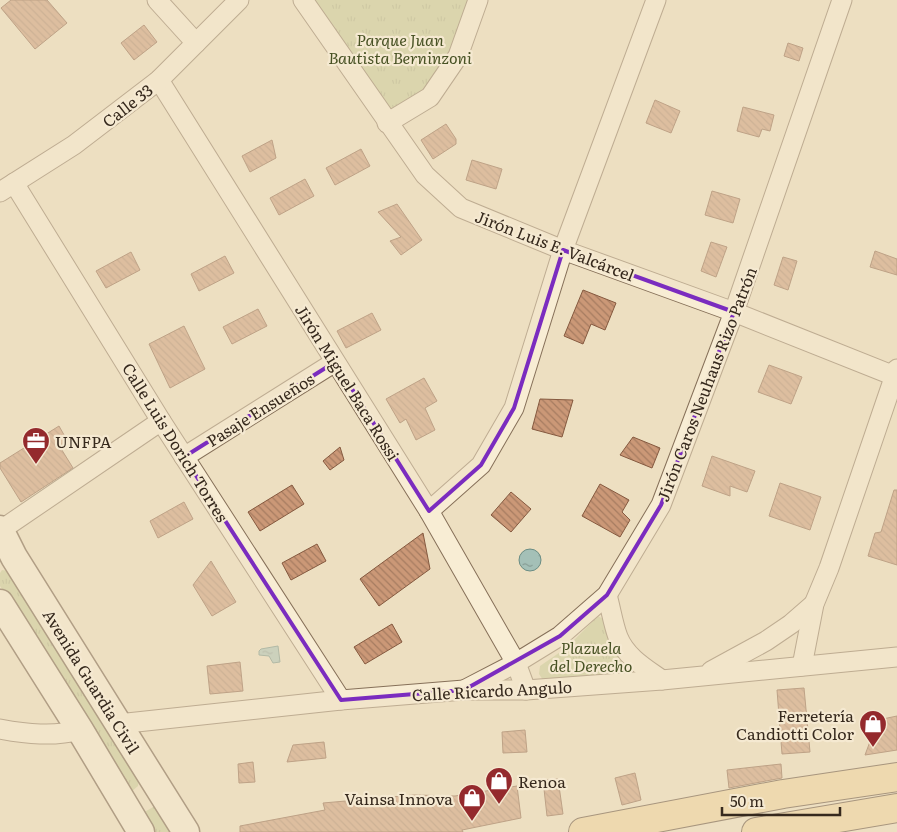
<svg xmlns="http://www.w3.org/2000/svg" width="897" height="832" font-family="Literata,serif">
<defs>
<pattern id="grass-tufts" width="24" height="20" patternUnits="userSpaceOnUse" patternTransform="scale(1.25)"><rect width="24" height="20" fill="#c6cb95"/><path d="M3 7l-1-3M5 7V3M7 7l1-3M15 17l-1-3M17 17v-4M19 17l1-3" fill="none" stroke="#abae80"/></pattern>
<pattern id="water-ripples" width="26" height="14" patternUnits="userSpaceOnUse" patternTransform="scale(1.25)"><rect width="26" height="14" fill="#a4c0b7"/><path d="M2 4q2-2 4 0t4 0M15 11q2-2 4 0t4 0" fill="none" stroke="#869c94"/></pattern>
<pattern id="building-back-hatch" width="6" height="6" patternUnits="userSpaceOnUse" patternTransform="scale(1.25)"><rect width="6" height="6" fill="#cb9877"/><path d="M-1 5l2 2M0 0l6 6M5-1l2 2" fill="none" stroke="#a67c61"/></pattern>
</defs>
<rect width="100%" height="100%" fill="#eddfc1"/>
<g fill="url(#grass-tufts)">
<polygon points="307,0 472,0 452,54 426,94 388,116"/>
<polygon points="2,570 8,571 139,779 138,786 131,792 123,787 0,586 0,573"/>
<polygon points="598,616 605,620 614,649 621,661 631,670 630,674 543,680 539,674 540,666 566,648"/>
<polygon points="155,806 171,832 152,832 141,814"/>
</g>
<g fill="url(#water-ripples)" stroke="#6b8d84">
<circle cx="530" cy="560" r="11"/>
<polygon points="278,646 280,662 273,663 269,656 259,655 259,651 261,649"/>
</g>
<g fill="url(#building-back-hatch)" stroke="#85593f">
<polygon points="11,0 47,0 67,23 35,49 1,8"/>
<polygon points="144,25 157,42 134,60 121,43"/>
<polygon points="788,43 803,48 799,61 784,56"/>
<polygon points="655,100 680,111 671,133 646,123"/>
<polygon points="743,107 774,115 770,131 762,129 759,137 737,131"/>
<polygon points="446,124 456,139 456,144 433,159 421,140"/>
<polygon points="272,140 276,158 250,172 242,156"/>
<polygon points="361,149 370,166 335,185 326,168"/>
<polygon points="472,160 502,169 496,189 466,180"/>
<polygon points="305,179 314,196 279,215 270,198"/>
<polygon points="712,191 740,199 733,223 705,215"/>
<polygon points="397,204 422,240 401,255 390,241 401,237 378,212"/>
<polygon points="711,242 727,247 716,277 701,271"/>
<polygon points="875,251 897,259 897,275 870,267"/>
<polygon points="131,252 140,270 106,288 96,271"/>
<polygon points="225,256 234,273 199,291 191,274"/>
<polygon points="783,257 797,261 788,290 774,285"/>
<polygon points="583,290 616,303 605,330 591,324 583,344 564,336"/>
<polygon points="258,309 267,326 232,344 223,327"/>
<polygon points="372,313 381,330 346,348 337,331"/>
<polygon points="184,326 205,369 170,388 149,344"/>
<polygon points="769,365 802,377 791,404 758,392"/>
<polygon points="424,378 437,401 425,408 435,430 416,440 406,419 400,423 386,399"/>
<polygon points="540,399 573,400 562,437 532,429"/>
<polygon points="59,426 68,442 60,447 73,468 21,502 0,468 0,463"/>
<polygon points="633,437 660,448 652,468 620,455"/>
<polygon points="340,447 344,460 330,470 323,461"/>
<polygon points="712,456 755,471 747,492 730,486 730,496 702,486"/>
<polygon points="780,483 821,497 810,530 769,516"/>
<polygon points="600,484 629,500 622,512 630,520 620,537 582,516"/>
<polygon points="292,485 304,504 260,531 248,512"/>
<polygon points="894,490 897,490 897,565 868,556 875,533 881,532"/>
<polygon points="511,492 531,509 511,532 491,515"/>
<polygon points="184,502 193,519 158,538 150,521"/>
<polygon points="423,533 430,569 379,606 360,579"/>
<polygon points="317,544 326,561 291,580 282,563"/>
<polygon points="211,561 236,602 212,616 193,585"/>
<polygon points="392,624 402,642 365,664 354,647"/>
<polygon points="240,662 243,691 210,694 207,666"/>
<polygon points="804,688 810,752 782,754 777,690"/>
<polygon points="897,716 897,750 865,755 878,720"/>
<polygon points="525,730 527,752 503,753 502,732"/>
<polygon points="324,742 326,758 287,762 293,745"/>
<polygon points="253,762 255,782 239,783 238,764"/>
<polygon points="781,764 782,778 729,788 727,770"/>
<polygon points="635,773 641,800 622,805 615,778"/>
<polygon points="558,779 563,814 547,816 543,780"/>
<polygon points="517,786 521,818 462,830 463,832 240,832 240,826 325,810 323,803 414,795 455,796"/>
</g>
<g fill="none" stroke-linecap="round" stroke-linejoin="round">
<defs>
<g id="street">
<polyline points="157,0 196,43"/>
<polyline points="303,0 425,175 461,208 563,250 734,312 897,377"/>
<polyline points="159,80 429,511 516,663 526,690"/>
<polyline points="387,123 430,97 458,56 478,0"/>
<polyline points="14,183 161,421 341,700"/>
<polyline points="0,192 74,145 159,80 239,0"/>
<polyline points="184,457 335,362"/>
<polyline points="429,511 481,465 514,408 563,250 656,0"/>
<polyline points="1,530 161,421"/>
<path d="M607,595C611,609 613,624 618,637C626,657 645,668 662,680"/>
<polyline points="802,666 814,604 829,568 897,369"/>
<polyline points="711,671 766,641 791,624 814,604"/>
<polyline points="464,690 516,663 560,636 607,595 661,505 734,312 842,0"/>
<polyline points="118,724 341,700 464,690 526,690 662,680 897,657"/>
<path d="M0,729C27,734 53,737 80,730"/>
</g>
<g id="secondary">
<polyline points="0,529 14,557 186,832"/>
<polyline points="0,603 80,730 141,832"/>
</g>
<g id="primary">
<polyline points="583,832 783,794 897,777"/>
<polyline points="756,832 897,808"/>
</g>
</defs>
<use href="#street" stroke="#867059" stroke-width="21"/>
<use href="#secondary" stroke="#68513c" stroke-width="29"/>
<use href="#primary" stroke="#543e2d" stroke-width="30"/>
<use href="#street" stroke="#f8edd4" stroke-width="19"/>
<use href="#secondary" stroke="#f8edd4" stroke-width="26"/>
<use href="#primary" stroke="#f0d399" stroke-width="28"/>
</g>
<path d="M0 0H897V832H0ZM563,250L734,312L661,505L607,595L560,636L464,690L341,700L184,457L335,362L429,511L481,465L514,408Z" fill="#eddfc1" fill-opacity=".55" fill-rule="evenodd"/>
<path fill="none" stroke="#7b2cbf" stroke-width="4" stroke-linejoin="round" d="M563,250L734,312L661,505L607,595L560,636L464,690L341,700L184,457L335,362L429,511L481,465L514,408Z"/>
<defs>
<symbol id="office-pin" viewBox="-11 -11 22 30"><path d="M0 17L-7.5 6A9.5 9.5 0 1 1 7.5 6Z" fill="#942a2d" stroke="#f5e9d1"/><path d="M-6-3h4V-5.5h4V-3h4V5H-6ZM-1-4.5V-3h2v-1.5ZM-6 0V1H6V0Z" fill="#fff"/></symbol>
<symbol id="shop-pin" viewBox="-11 -11 22 30"><path d="M0 17L-7.5 6A9.5 9.5 0 1 1 7.5 6Z" fill="#942a2d" stroke="#f5e9d1"/><path d="M-5-2.5h2.3a2.7 3.5 0 0 1 5.4 0H5L5.5 6h-11ZM-1.5-2.5h3a1.5 2.3 0 0 0-3 0Z" fill="#fff"/></symbol>
</defs>
<g fill-rule="evenodd">
<use href="#office-pin" x="20" y="425" width="32" height="43"/>
<use href="#shop-pin" x="857" y="708" width="32" height="43"/>
<use href="#shop-pin" x="483" y="765" width="32" height="43"/>
<use href="#shop-pin" x="456" y="782" width="32" height="43"/>
</g>
<g text-anchor="middle" dominant-baseline="central" stroke-width="4.5" stroke-linejoin="round" paint-order="stroke">
<g font-size="16" font-style="italic" fill="#485224" stroke="#f5e9d1">
<text x="400" y="39">Parque Juan<tspan x="400" dy="18">Bautista Berninzoni</tspan></text>
<text x="591" y="647">Plazuela<tspan x="591" dy="18">del Derecho</tspan></text>
</g>
<g font-size="16" fill="#36291d" stroke="#f5e9d1">
<text transform="translate(127 105) rotate(-38)">Calle 33</text>
<text transform="translate(555 245) rotate(21)">Jirón Luis E. Valcárcel</text>
<text transform="translate(348 382) rotate(58)">Jirón Miguel Baca Rossi</text>
<text transform="translate(706 384) rotate(-69)">Jirón Caros Neuhaus Rizo Patrón</text>
<text transform="translate(260 409) rotate(-32)">Pasaje Ensueños</text>
<text transform="translate(176 442) rotate(58)">Calle Luis Dorich Torres</text>
<text transform="translate(92 681) rotate(58)">Avenida Guardia Civil</text>
<text transform="translate(492 690) rotate(-3)">Calle Ricardo Angulo</text>
</g>
<g font-size="16" fill="#36291d" stroke="#f5e9d1" text-anchor="start">
<text x="55" y="441">UNFPA</text>
<text x="854" y="715" text-anchor="end">Ferretería<tspan x="854" dy="18">Candiotti Color</tspan></text>
<text x="518" y="781">Renoa</text>
<text x="453" y="798" text-anchor="end">Vainsa Innova</text>
</g>
</g>
<path d="M722 807v8h118v-8" fill="none" stroke="#36291d" stroke-width="2.5"/>
<text x="730" y="807" font-size="15" fill="#36291d" stroke="#f5e9d1" stroke-width="4" paint-order="stroke">50 m</text>
</svg>
